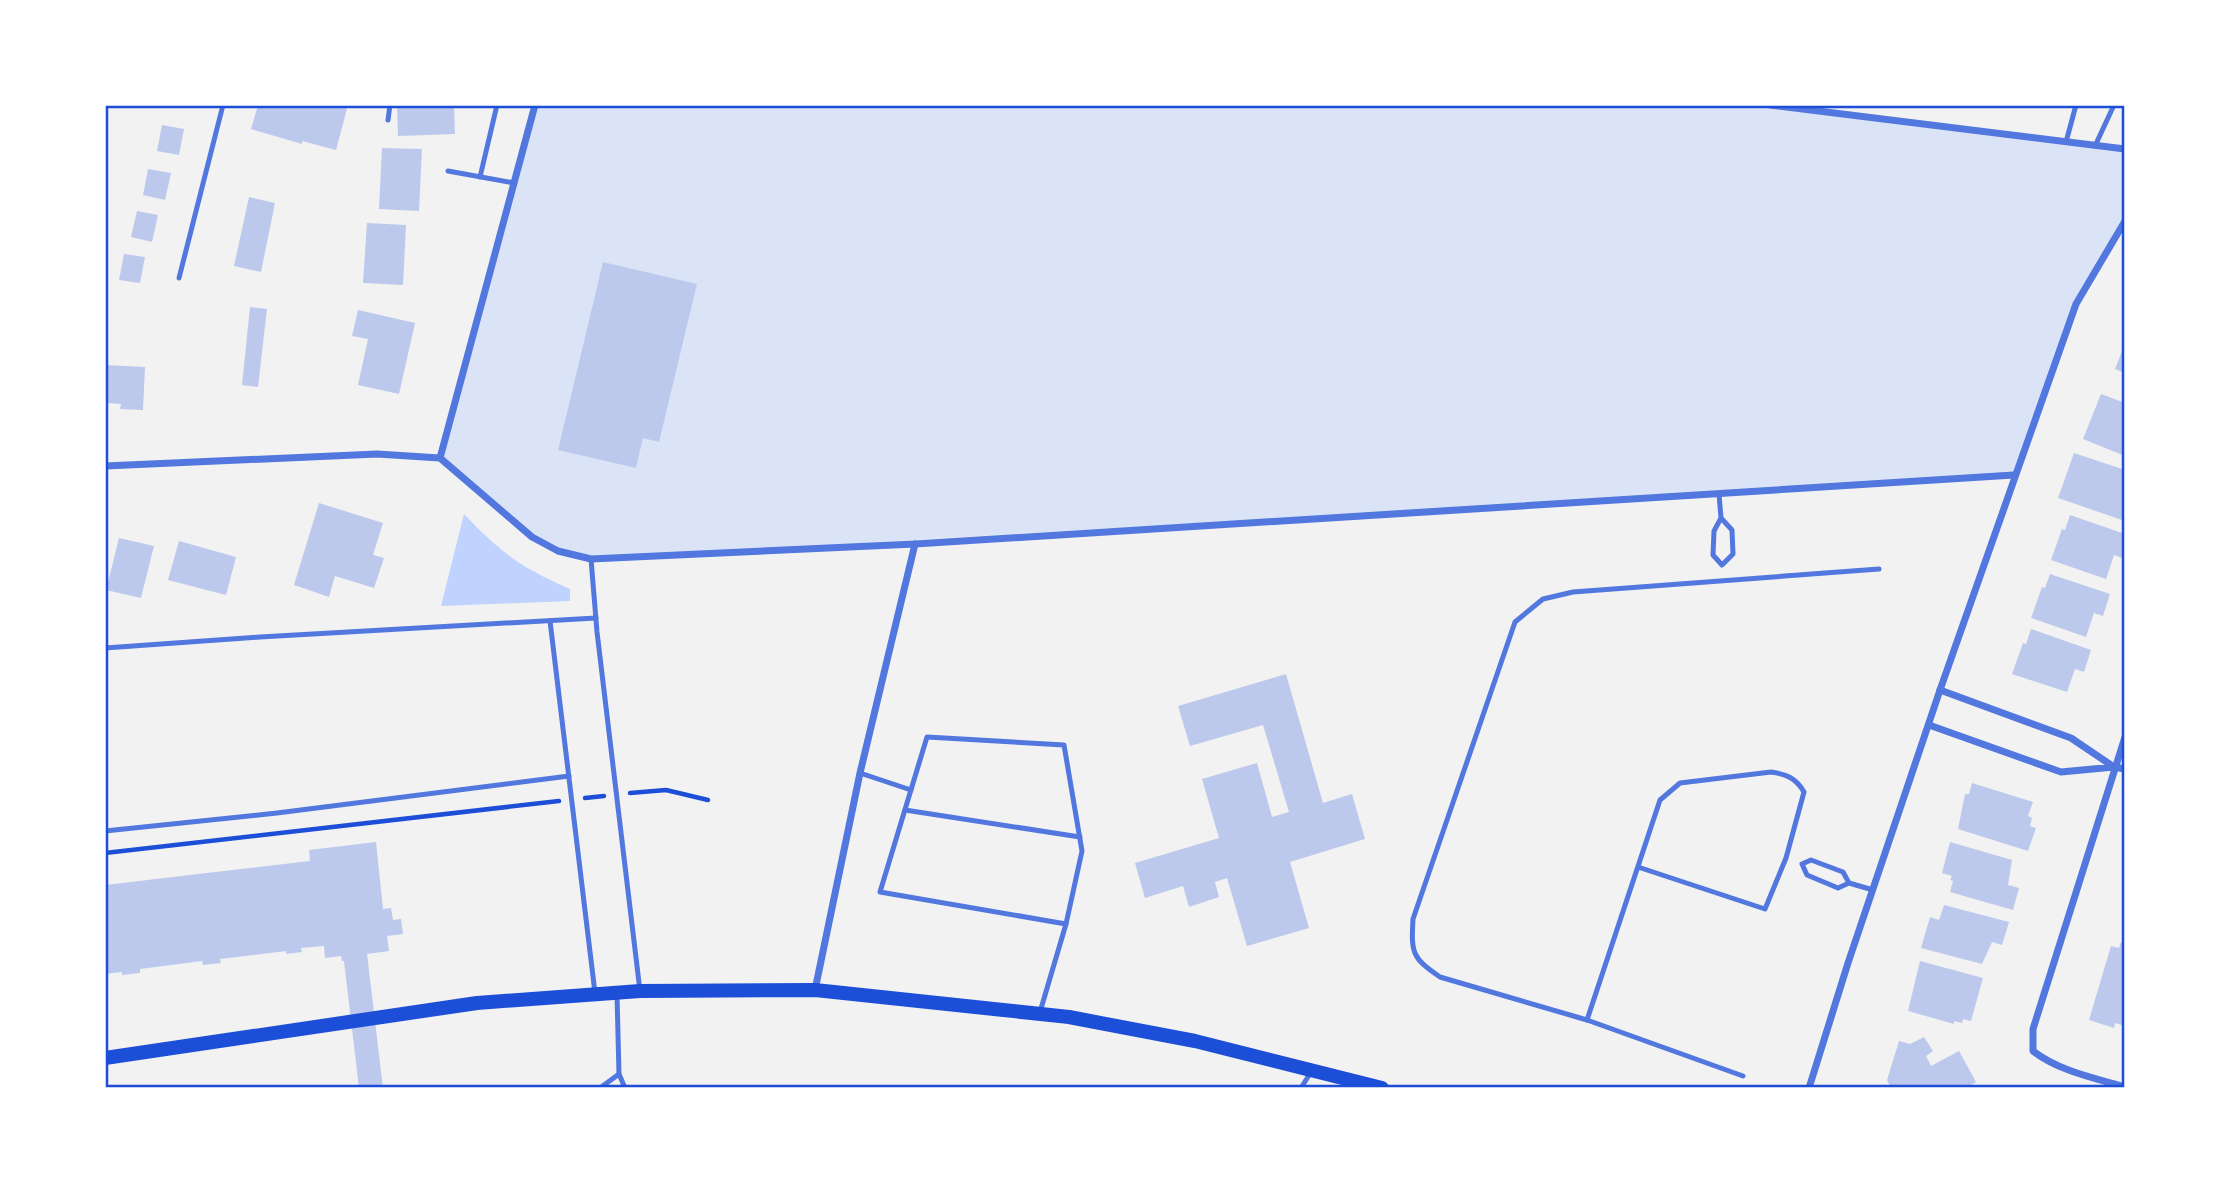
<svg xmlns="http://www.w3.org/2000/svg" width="2230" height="1193" font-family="'Source Sans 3',sans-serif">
<rect width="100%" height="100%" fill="#f2f2f2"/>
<polygon fill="#dbe4f7" points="535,105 1784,105 2125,149 2125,222 2076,304 2014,475 591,559 558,551 532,537 440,458"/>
<path fill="#bfd3fe" d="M464,514C500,552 521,568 570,589V601L441,606Z"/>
<g fill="#bdc9ec">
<polygon points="258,105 348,105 336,150 302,141 302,144 251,129"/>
<polygon points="397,105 454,105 455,134 398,136"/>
<polygon points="162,125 184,129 179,155 157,151"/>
<polygon points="382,148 422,149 419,211 379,209"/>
<polygon points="148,169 171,173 165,200 143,195"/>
<polygon points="249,197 275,203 261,272 234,266"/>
<polygon points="137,211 158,215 152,242 131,237"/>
<polygon points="367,223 406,225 403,285 363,283"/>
<polygon points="124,254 145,257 140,283 119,280"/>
<polygon points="603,262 697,284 659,442 643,438 636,468 558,450"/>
<polygon points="250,307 267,309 258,387 242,385"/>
<polygon points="358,310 415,323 399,394 358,385 368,339 352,336"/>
<polygon points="2125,343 2125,373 2115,369"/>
<polygon points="105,365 145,367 143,410 120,409 121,404 105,403"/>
<polygon points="2101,394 2125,403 2125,456 2083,439"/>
<polygon points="2074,453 2125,470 2125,521 2058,498"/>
<polygon points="319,503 383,523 373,555 384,558 374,588 335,576 329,597 294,585"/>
<polygon points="2070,515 2125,534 2125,550 2122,558 2114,555 2106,579 2051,560 2062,529 2065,530"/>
<polygon points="119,538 154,546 141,598 106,590"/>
<polygon points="179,541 236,557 226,595 168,580"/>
<polygon points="2050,574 2110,594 2103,616 2094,613 2086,637 2031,618 2042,587 2045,588"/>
<polygon points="2031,629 2091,650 2084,672 2075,669 2067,692 2012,674 2023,643 2026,644"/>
<polygon points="1286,674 1323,803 1352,794 1365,839 1290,862 1309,928 1247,946 1227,878 1215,882 1219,897 1189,907 1183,886 1145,898 1135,863 1219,838 1202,779 1257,763 1272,817 1289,812 1263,725 1190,746 1178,706"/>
<polygon points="1972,783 2033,802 2028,816 2032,818 2030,826 2036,828 2028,851 1958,829 1965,794 1969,794"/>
<polygon points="376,842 383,909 391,908 393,920 401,919 403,934 387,936 389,951 367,954 383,1088 359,1088 344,961 342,961 341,956 325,958 324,946 301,948 302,952 286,954 286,951 220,959 221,963 203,965 202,961 140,969 140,973 122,975 122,972 105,974 105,885 310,861 309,850"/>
<polygon points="1950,842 2012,860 2008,885 2019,888 2013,910 1950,892 1953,881 1950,880 1952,876 1942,873"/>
<polygon points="1944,905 2009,922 2002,945 1992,942 1982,964 1921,948 1930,917 1939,920"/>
<polygon points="2121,942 2125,944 2125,1026 2115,1023 2114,1028 2089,1020 2111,946 2119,948"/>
<polygon points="1920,961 1983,978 1971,1021 1963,1019 1962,1023 1954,1021 1954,1024 1908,1011"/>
<polygon points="1924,1037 1933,1051 1926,1056 1931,1066 1959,1051 1976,1082 1966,1088 1891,1088 1887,1080 1899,1041 1910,1044"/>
</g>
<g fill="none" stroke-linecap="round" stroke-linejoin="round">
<g stroke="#1d4ed8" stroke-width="4.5">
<polyline points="630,793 666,790 708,800"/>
<polyline points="585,798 604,796"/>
<polyline points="105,853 559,801"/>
</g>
<g stroke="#5277de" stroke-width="5">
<polyline points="388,120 390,105"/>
<polyline points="2066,142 2076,105"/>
<polyline points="2095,146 2114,105"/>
<polyline points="448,171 514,183"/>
<polyline points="480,177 497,105"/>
<polyline points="179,278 223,105"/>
<polyline points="1719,494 1721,518 1714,531 1713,555 1722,565 1733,554 1732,530 1721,518"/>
<polyline points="591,559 597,632 640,991"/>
<polyline points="550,621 595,993"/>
<polyline points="105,648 260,637 596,618"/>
<polygon points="927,737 1064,745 1082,851 1066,924 880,892"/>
<polyline points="860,773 911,790"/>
<polyline points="905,810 1080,837"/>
<polyline points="105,831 277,813 569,776"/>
<path d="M1638,867L1765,909L1786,858L1804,792C1796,778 1786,774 1771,772L1680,783L1660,800L1587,1020L1743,1076"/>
<polyline points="1849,883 1838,888 1807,875 1802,864 1811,860 1843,872 1849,883 1873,890"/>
<polyline points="617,995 619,1074 625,1088"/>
<polyline points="1040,1012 1066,924"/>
<path d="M1587,1020L1440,977C1412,958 1411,953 1413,919L1515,622L1543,599L1573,592L1879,569"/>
<polyline points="600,1088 619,1074"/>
<polyline points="1301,1088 1311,1072"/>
</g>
<g stroke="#5277de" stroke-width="7">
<polyline points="1770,105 2125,149"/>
<polyline points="440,458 535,105"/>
<polyline points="105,466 377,454 440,458 532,537 558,551 591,559 915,544 2014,475"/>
<polyline points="1929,725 2061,772 2114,767 2071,738 1940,690"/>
<path d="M2125,737L2033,1029V1051C2059,1071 2094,1078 2125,1087"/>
<polyline points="2114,767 2125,769"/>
<polyline points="815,990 860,773 915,544"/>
<polyline points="1809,1088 1848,963 1940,690 2076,304 2125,221"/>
</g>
<polyline stroke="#1d4ed8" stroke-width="14" points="105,1058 477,1003 640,991 815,990 1069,1017 1195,1041 1382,1088"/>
</g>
<rect width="2230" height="1193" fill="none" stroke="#ffffff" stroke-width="214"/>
<rect x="107" y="107" width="2016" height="979" fill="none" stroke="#1d4ed8" stroke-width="2.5"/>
</svg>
